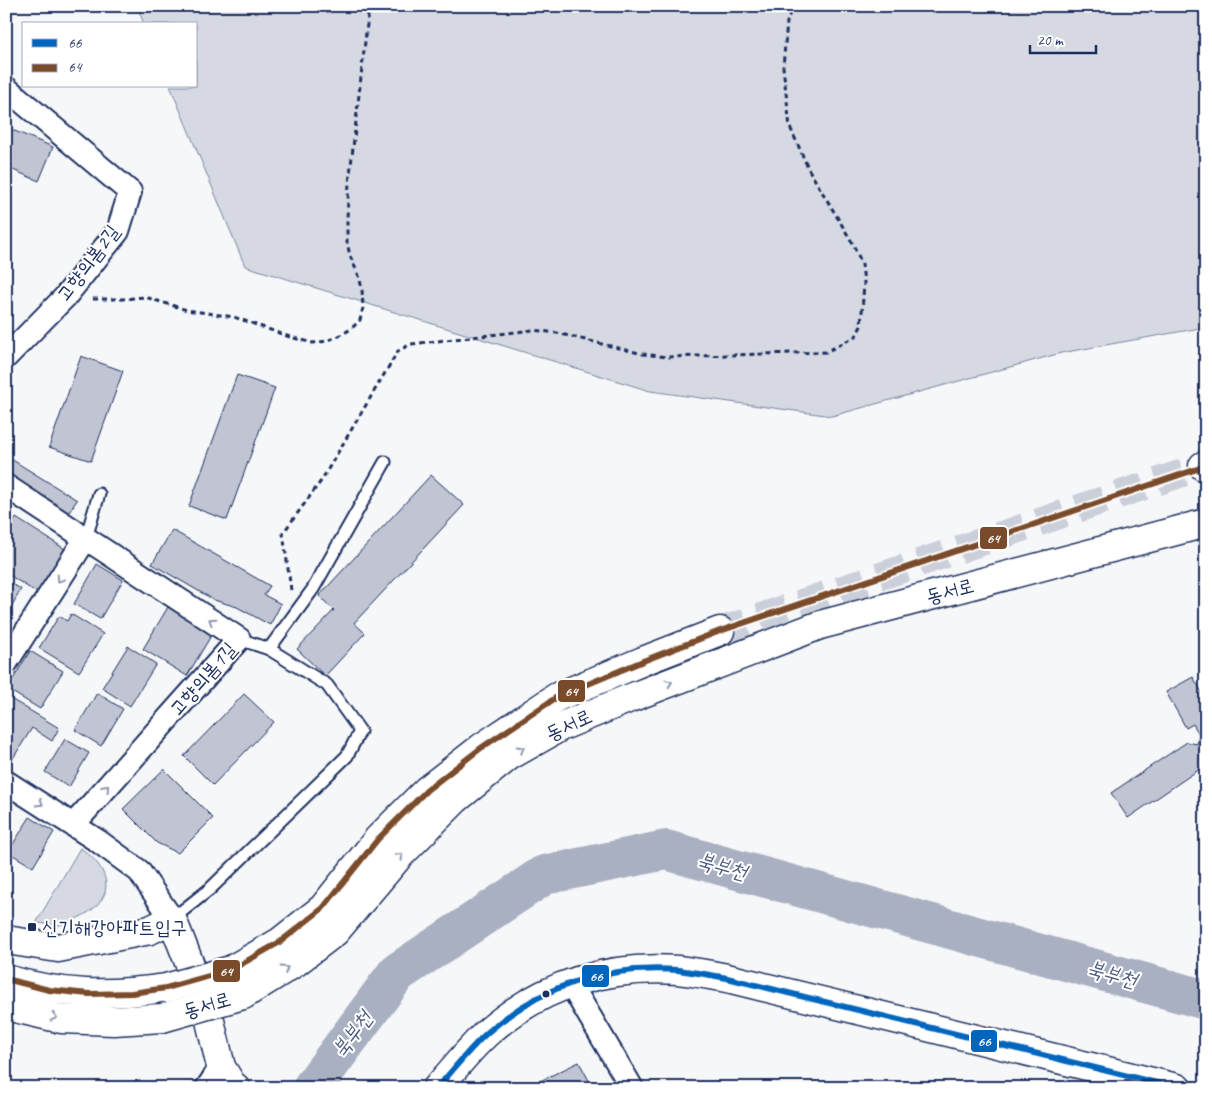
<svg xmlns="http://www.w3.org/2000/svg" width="1212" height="1094" font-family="Caveat,'Poor Story',sans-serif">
<rect width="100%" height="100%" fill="#f6f7f9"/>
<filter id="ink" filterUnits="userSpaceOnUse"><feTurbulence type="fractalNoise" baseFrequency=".02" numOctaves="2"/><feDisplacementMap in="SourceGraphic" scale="10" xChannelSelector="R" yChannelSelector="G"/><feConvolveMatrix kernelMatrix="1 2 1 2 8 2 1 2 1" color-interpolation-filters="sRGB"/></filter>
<g filter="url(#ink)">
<g fill="#d6d9e2" stroke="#7884a0">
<polygon points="137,6 1206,6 1206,327 1061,353 832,416 650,391 245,266 170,86 196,86 196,24 144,24"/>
<path d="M80,848C96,858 114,879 102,899C95,912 73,921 60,925C53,926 43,923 36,923Z"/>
</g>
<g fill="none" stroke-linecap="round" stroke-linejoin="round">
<polyline stroke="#a9b0c1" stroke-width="40" points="312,1088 397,973 544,875 666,850 1206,1000"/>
</g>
<g fill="#c0c4d3" stroke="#1b2f5e">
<polygon points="10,129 53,147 39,181 6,167 6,137"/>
<polygon points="81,356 123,371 91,461 49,447"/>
<polygon points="237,375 275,388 227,520 189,506"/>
<polygon points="6,456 77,500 68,514 6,476"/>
<polygon points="431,475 464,505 354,623 365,633 325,676 297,649 334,610 319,596"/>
<polygon points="16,518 65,549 37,593 6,573 6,534"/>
<polygon points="172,530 270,586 264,595 281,604 270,625 237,607 214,600 152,564"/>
<polygon points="97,564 123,580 100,619 74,604"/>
<polygon points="6,581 21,589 9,611 6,609"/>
<polygon points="168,607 212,634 187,676 143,649"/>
<polygon points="71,614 103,634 79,672 39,648 59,616 67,621"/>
<polygon points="128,646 156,664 130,706 102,688"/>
<polygon points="30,651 63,671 40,709 7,689"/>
<polygon points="1193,677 1206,699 1206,767 1204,766 1128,818 1111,793 1187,742 1197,744 1199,734 1193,724 1186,728 1166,692"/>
<polygon points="97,693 123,709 101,746 75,730"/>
<polygon points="244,694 274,722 213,785 184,756"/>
<polygon points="6,696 59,728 52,741 32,728 10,763 6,761"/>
<polygon points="65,739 89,753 69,787 45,772"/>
<polygon points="164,769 213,818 178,853 157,843 123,809"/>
<polygon points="30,817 54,832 33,867 8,852"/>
<polygon points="579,1062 593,1088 540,1088 538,1082"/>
</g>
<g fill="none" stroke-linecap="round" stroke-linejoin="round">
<polyline stroke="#cacfda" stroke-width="28" stroke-dasharray="28 14" stroke-linecap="butt" points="720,631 1203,466"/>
<defs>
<g id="lane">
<polyline points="86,538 99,494"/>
<polyline points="239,639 269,649 313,589 385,462"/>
<polyline points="172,919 210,889 347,756 360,731 327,685 269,649"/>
</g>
<g id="street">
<polyline points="6,88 130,192 118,231 65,297 6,357"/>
<polyline points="6,486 239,639 74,824"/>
<polyline points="6,663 86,538"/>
<polyline points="6,782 98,841 139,871 172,919"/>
<polyline points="570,983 632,1088"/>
<polyline points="207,1088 221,1067"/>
</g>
<g id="secondary">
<polyline points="6,940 58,948 150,930 172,919 207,1008 221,1067 232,1085 236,1088"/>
<path d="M437,1088C454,1069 470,1048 488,1032C543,984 606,965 678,970C694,972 711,975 727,978L1177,1088"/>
</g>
<g id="highway">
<polyline points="1203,466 1206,466"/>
<polyline points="231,970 280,942 323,908 378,839 427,790 481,748 557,697 643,661 720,631"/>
<path d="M6,979C64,996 107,996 166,988"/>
<polyline points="243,995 296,962 335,932 400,855 455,800 509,756 560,727 630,698 820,625 1206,523"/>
<polyline points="6,1006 61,1019 114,1021 162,1018"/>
</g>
</defs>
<use href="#lane" stroke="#1b2f5e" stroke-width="15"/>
<use href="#street" stroke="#1b2f5e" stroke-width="26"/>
<use href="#secondary" stroke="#1b2f5e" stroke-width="31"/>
<use href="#highway" stroke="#1b2f5e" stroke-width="31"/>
<g stroke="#1b2f5e" stroke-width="3" stroke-dasharray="5 4" stroke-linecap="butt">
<polyline points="93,299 122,299 145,297 187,310 234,317 290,337 313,343 326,341 339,336 351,329 360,320 363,308 362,289 359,276 350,256 347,242 347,218 349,183 369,6"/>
<polyline points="291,590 283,533 321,481 398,351 411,344 533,330 557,333 643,354 667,357 826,352 856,336 861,326 864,283 862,264 852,242 809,170 790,127 783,67 787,22 792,6"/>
</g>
<use href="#lane" stroke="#fff" stroke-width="11"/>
<use href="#street" stroke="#fff" stroke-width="22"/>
<use href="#secondary" stroke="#fff" stroke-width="28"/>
<use href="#highway" stroke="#fff" stroke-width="28"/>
<defs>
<g id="highway-bridge">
<polyline points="166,988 231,970"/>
<polyline points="162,1018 243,995"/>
</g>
</defs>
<use href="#highway-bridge" stroke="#1b2f5e" stroke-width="31" stroke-linecap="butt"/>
<use href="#highway-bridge" stroke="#fff" stroke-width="28"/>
<defs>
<path id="bus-1" d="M437,1088C454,1069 470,1048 488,1032C543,984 606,965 678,970C694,972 711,975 727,978L1177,1088"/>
<polyline id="bus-2" points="6,979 49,990 89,994 132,993 166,988 231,970 280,942 323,908 378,839 427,790 481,748 557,697 643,661 720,631 1206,466"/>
</defs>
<use href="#bus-1" stroke="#fff" stroke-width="10"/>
<use href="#bus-2" stroke="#fff" stroke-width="10"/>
<use href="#bus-1" stroke="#0065bd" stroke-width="6"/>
<use href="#bus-2" stroke="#7a4b2a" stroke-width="6"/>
</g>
<defs><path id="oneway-chevron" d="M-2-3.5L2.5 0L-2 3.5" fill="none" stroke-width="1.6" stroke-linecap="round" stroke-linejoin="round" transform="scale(1.25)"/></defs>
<g stroke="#8d97ae">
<use href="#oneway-chevron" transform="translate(60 579) rotate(123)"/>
<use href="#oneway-chevron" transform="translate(212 621) rotate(-147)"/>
<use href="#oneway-chevron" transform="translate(669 683) rotate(-21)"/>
<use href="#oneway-chevron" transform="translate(521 749) rotate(-30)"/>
<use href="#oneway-chevron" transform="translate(106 788) rotate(-48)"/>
<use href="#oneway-chevron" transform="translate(40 803) rotate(32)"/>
<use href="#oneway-chevron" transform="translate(400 856) rotate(-48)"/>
<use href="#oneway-chevron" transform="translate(285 969) rotate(-32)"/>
<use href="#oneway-chevron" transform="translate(54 1017) rotate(12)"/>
</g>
</g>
<g fill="#1b2f5e" stroke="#fff" stroke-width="2">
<rect x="27" y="922" width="10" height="10" rx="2.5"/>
<circle cx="546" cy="994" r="4.5"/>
</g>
<g text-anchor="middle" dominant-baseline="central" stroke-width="4" stroke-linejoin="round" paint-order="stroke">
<g font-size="20" fill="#1b2f5e" stroke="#fff">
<text transform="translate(88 263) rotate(-53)">고향의봄2길</text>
<text transform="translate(950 591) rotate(-15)">동서로</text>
<text transform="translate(203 679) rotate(-49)">고향의봄1길</text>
<text transform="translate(569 725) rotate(-25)">동서로</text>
<text transform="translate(207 1005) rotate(-16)">동서로</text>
</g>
<g font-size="20" fill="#1b2f5e" stroke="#fff" text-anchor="start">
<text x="42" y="927">신기해강아파트입구</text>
</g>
<g font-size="21" font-style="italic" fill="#4d5c81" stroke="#fff">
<text transform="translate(722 866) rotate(16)">북부천</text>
<text transform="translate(1112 974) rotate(16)">북부천</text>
<text transform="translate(352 1034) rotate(-53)">북부천</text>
</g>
</g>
<g stroke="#fff" stroke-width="2">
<rect x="979" y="526" width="29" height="24" rx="5" fill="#7a4b2a"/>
<rect x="557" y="679" width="29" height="24" rx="5" fill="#7a4b2a"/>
<rect x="212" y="959" width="29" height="24" rx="5" fill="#7a4b2a"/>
<rect x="581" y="964" width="29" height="24" rx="5" fill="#0065bd"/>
<rect x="970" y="1029" width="28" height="24" rx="5" fill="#0065bd"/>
</g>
<g font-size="14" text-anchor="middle" font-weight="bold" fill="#fff">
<text x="993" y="543">64</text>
<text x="571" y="696">64</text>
<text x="226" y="976">64</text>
<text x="596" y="981">66</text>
<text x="984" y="1046">66</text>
</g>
<rect width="1212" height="1094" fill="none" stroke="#fff" stroke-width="25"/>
<rect x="12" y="12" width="1187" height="1069" fill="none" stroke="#1b2f5e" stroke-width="2" filter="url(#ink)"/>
<rect x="22" y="22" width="175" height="65" fill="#ffffff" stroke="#a4acbf"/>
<rect x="32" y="39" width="25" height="8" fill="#0065bd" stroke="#a4acbf"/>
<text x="68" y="48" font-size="15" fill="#1b2f5e">66</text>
<rect x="32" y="64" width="25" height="8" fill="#7a4b2a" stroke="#a4acbf"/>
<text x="68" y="72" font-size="15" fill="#1b2f5e">64</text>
<path d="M1030 45v8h66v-8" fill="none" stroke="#1b2f5e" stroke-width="2.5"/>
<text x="1037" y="45" font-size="15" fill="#1b2f5e" stroke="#ffffff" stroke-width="4" paint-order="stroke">20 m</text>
</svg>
